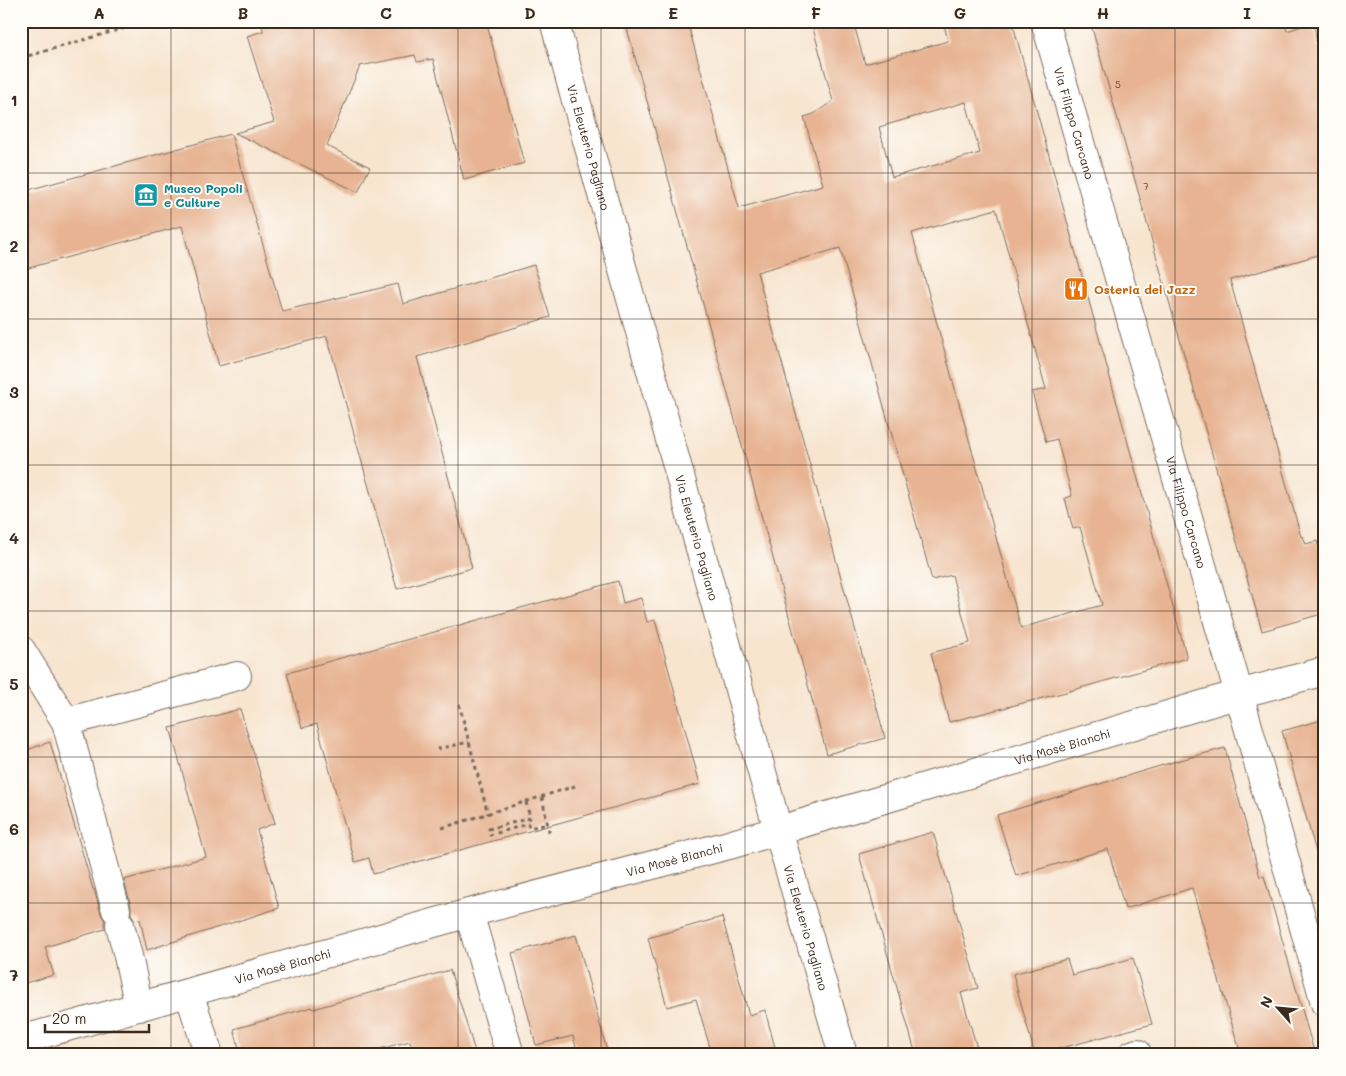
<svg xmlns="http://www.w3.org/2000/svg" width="1346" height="1076" font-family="Mali,sans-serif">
<rect width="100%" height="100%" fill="#fdfcf7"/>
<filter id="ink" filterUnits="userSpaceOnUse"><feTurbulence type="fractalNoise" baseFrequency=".02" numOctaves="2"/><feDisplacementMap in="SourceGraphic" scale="10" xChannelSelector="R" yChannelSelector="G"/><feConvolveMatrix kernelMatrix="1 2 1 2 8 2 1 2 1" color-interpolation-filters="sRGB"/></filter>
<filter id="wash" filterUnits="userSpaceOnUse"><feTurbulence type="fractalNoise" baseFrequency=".0096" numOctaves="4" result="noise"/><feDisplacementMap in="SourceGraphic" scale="20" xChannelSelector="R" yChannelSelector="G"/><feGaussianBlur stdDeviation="1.12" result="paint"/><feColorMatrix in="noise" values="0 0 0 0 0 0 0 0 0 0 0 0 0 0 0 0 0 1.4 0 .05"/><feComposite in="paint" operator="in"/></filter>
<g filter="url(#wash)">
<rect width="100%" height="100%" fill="#f7e5d0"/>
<g id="blocks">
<g fill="#e7b392" fill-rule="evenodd">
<polygon points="262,21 486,21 524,163 464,180 433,59 417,62 415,55 360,66 327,146 370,167 358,192 235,133 274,122 247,36 263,31"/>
<path d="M625,21H687L739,208L823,185L804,117L814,114L833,101L811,21H853L865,64L948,41L943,21H1012L1187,658L1066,692L949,722L931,653L970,643L952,575L932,580L840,248L757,272L885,738L827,754ZM966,102L980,153L892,177L879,127ZM996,209L1046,389L1032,392L1046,442L1057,439L1072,496L1065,498L1073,529L1080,527L1102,605L1021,628L912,233Z"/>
<polygon points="1090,21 1284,21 1287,31 1314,22 1317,47 1325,44 1325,253 1230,280 1301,537 1303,536 1306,544 1317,541 1320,551 1325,550 1325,613 1262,631"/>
<polygon points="231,134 282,311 398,284 403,304 534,265 550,317 417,357 472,568 397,589 327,336 219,366 182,226 21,270 21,192"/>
<polygon points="618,581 623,603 641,598 647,622 655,620 700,784 373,874 369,858 355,862 317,724 302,728 287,673"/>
<polygon points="240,709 275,823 257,830 279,908 147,950 140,919 135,920 131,914 131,906 124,880 206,857 170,728"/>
<polygon points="1325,719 1325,851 1316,852 1282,731"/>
<polygon points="50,742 93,889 94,889 101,914 105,921 105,929 45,947 54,975 21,984 21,752"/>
<polygon points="1225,748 1260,877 1264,876 1315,1055 1241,1055 1192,888 1125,909 1108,849 1016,876 997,815 1173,762"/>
<polygon points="933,832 978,988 961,993 979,1055 916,1055 859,854"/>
<polygon points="722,917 749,1015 765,1010 777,1055 712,1055 696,999 667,1007 648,938"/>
<polygon points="576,935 601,1028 608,1055 578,1055 573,1036 536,1045 512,953"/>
<polygon points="1133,958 1152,1024 1035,1055 1013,974 1067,959 1072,975"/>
<polygon points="450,970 476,1055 414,1055 410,1041 356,1055 241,1055 234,1029 312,1007 313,1009"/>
</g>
</g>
</g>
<g filter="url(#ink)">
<use href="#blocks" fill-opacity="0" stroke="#7d6b5c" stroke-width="1"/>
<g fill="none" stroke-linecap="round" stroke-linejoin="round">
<defs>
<g id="minor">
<path id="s1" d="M554,21L778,830L843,1055"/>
<path id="s2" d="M1045,21L1239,694L1325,1003"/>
<polyline points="21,650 66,722 116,910"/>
<polyline points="66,722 237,676"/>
<polyline points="469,913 510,1055"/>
<polyline points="120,925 128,956 139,1007"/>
<polyline points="189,993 209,1055"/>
<path id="s3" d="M21,1040L469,913L729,845L1239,694L1325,671"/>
<polyline points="1132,1055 1137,1053"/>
</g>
</defs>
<use href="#minor" stroke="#7d6b5c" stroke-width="30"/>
<g stroke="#7d6b5c" stroke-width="3" stroke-dasharray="4 4" stroke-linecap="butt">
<polyline points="21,58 149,21"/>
<polyline points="459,704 488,814"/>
<polyline points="437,749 469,742"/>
<polyline points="542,797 550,836"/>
<polyline points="526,802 530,818 489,829 490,835 528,824 529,828 548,824"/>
<polyline points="442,828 575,786"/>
</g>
<use href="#minor" stroke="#fff" stroke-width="28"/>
</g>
</g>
<path fill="none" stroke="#3b2a1e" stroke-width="1" stroke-opacity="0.55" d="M171,21V1055M314,21V1055M458,21V1055M601,21V1055M745,21V1055M888,21V1055M1032,21V1055M1175,21V1055M21,173H1325M21,319H1325M21,465H1325M21,611H1325M21,757H1325M21,903H1325"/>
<defs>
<symbol id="museum-square" viewBox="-11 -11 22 22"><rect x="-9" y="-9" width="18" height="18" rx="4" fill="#0f9aa8" stroke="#fdfcf7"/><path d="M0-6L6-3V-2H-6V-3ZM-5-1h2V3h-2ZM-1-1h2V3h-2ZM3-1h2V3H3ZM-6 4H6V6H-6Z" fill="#fff"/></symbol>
<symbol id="restaurant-square" viewBox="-11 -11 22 22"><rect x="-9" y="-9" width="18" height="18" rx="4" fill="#e8710a" stroke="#fdfcf7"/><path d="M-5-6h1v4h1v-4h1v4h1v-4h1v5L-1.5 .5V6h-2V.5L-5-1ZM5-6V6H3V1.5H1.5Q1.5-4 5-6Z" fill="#fff"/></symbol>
</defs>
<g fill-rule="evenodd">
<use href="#museum-square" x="132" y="181" width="28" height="28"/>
<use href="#restaurant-square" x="1062" y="275" width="28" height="28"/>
</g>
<g text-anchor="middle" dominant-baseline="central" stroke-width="4" stroke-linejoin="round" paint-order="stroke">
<g font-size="10" fill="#664c3b">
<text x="1118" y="84">5</text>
<text x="1146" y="186">7</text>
</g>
<g font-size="12" fill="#3b2a1e" stroke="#fdfcf7">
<text stroke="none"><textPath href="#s2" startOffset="106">Via Filippo Carcano</textPath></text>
<text stroke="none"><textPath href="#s1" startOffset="131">Via Eleuterio Pagliano</textPath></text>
<text stroke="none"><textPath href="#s2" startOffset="511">Via Filippo Carcano</textPath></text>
<text stroke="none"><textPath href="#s1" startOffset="536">Via Eleuterio Pagliano</textPath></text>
<text stroke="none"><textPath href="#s3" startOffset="1082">Via Mosè Bianchi</textPath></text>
<text stroke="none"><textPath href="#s3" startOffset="678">Via Mosè Bianchi</textPath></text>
<text stroke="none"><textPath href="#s1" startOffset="941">Via Eleuterio Pagliano</textPath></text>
<text stroke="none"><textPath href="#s3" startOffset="272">Via Mosè Bianchi</textPath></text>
</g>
<g font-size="12" font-weight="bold" fill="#0d838f" stroke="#fdfcf7" text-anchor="start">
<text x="164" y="188">Museo Popoli<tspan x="164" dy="14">e Culture</tspan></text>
</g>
<g font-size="12" font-weight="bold" fill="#c56008" stroke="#fdfcf7" text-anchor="start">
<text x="1094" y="289">Osteria del Jazz</text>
</g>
</g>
<rect width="1346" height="1076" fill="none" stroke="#fdfcf7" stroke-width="55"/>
<g transform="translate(1278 1008) rotate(297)" stroke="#fdfcf7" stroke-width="4" paint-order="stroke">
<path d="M0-4L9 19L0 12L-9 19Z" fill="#3b2a1e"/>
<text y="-8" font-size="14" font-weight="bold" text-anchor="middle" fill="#3b2a1e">N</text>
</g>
<path d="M45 1024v8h104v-8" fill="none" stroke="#3b2a1e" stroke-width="2.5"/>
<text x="52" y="1024" font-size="15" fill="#3b2a1e" stroke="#fdfcf7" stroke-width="4" paint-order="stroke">20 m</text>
<rect x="28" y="28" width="1290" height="1020" fill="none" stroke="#3b2a1e" stroke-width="2"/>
<g font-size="16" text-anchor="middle" font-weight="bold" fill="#3b2a1e">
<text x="99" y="19">A</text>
<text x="243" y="19">B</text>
<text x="386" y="19">C</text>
<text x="530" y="19">D</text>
<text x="673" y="19">E</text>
<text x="816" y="19">F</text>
<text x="960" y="19">G</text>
<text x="1103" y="19">H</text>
<text x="1247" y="19">I</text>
<text x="14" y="106">1</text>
<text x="14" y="252">2</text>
<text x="14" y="398">3</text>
<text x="14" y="544">4</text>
<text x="14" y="690">5</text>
<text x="14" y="835">6</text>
<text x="14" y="981">7</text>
</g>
</svg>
